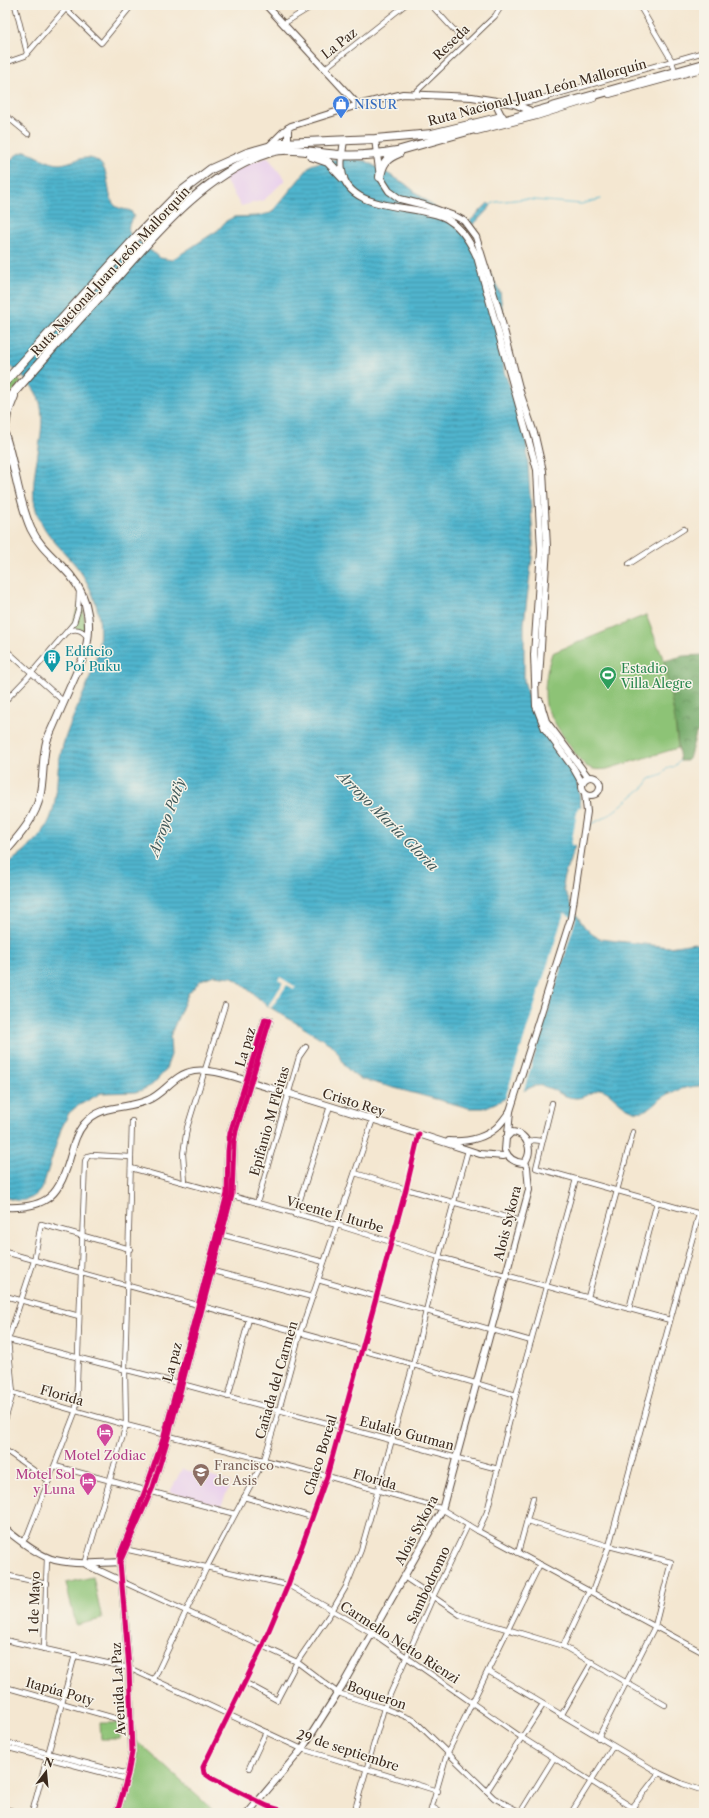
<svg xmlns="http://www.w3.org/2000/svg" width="709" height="1818" font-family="'Libre Caslon Text',serif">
<defs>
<pattern id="forest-crowns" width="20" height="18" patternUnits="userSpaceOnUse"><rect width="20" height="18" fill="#72a967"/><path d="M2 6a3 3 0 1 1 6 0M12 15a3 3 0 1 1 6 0" fill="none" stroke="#5f8a54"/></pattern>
<pattern id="water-rules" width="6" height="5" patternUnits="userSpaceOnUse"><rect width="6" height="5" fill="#50b5ce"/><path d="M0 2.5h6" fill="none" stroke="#4493a7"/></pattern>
</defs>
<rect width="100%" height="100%" fill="#f7f3e8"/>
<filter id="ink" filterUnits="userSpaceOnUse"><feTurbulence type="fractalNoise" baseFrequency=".025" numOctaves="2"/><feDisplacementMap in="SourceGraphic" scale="8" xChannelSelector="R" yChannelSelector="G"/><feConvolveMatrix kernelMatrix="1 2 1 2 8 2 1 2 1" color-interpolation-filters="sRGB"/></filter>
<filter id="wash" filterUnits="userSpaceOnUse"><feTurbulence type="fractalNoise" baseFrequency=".012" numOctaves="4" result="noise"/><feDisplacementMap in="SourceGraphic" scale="16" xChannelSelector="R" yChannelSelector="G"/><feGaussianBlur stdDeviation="0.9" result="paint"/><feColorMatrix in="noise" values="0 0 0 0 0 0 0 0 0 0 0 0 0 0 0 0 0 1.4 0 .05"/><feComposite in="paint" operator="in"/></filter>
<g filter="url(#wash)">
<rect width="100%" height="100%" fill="#f4e7d1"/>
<g fill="#ead1ec">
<polygon points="268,157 285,180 264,200 241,206 223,177 247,164"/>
<polygon points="182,1469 231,1482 221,1506 170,1492"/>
</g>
<polygon fill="url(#forest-crowns)" stroke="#566a42" points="704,655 704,724 696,734 689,759 687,761 680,761 674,714 664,661 683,656"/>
<g fill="#8dc376" stroke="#64764a">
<polygon points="14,376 21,382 5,400 5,385"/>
<polygon points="81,598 87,635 71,628"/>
<path d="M646,615L664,661L674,714L678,748L607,769C599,770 593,770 586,766C578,760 548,715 546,705C543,688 547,669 552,653Z"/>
<polygon points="93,1577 102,1619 76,1625 66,1583"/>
<polygon points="100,1723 120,1723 120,1739 101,1739"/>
<polygon points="137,1741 216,1813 120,1813 137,1754"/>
</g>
<g fill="url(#water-rules)" stroke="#467076">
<path d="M26,151C36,155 49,164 60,164C72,163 84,154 96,160C114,170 103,202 119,208C123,210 127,209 131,211L134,217C129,223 127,227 130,234L160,258L172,260L218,230L226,221L234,217L258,216L271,213L311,165L327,160L348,158L356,159L366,161L404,183L462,229L476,248L500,292L502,308L504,372L525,422L533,538V550L524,623V681L532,707L541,722L573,767L578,783L581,810L578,838L563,879L564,890L576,914L584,926L592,934L600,939L669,947L695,943L704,948V1086C693,1085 674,1090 665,1096C655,1102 647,1114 635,1111C622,1108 614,1095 604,1090L600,1089C592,1092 584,1098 576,1098C560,1098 550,1083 534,1086L484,1108H469L361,1079C341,1069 344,1057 332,1045L268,1006L233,977L214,975L201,980L188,994L172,1031L170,1037L171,1055L165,1071L152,1085L142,1090L135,1092L101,1093L76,1107L69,1113L61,1129L43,1186C34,1201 21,1204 5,1197V866C19,855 37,843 46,827C59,805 55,781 60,757C71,703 114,659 95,601C90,586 82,572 71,560C56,543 40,529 35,506C27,470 54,421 35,391C28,379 14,371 5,361V157L10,161L16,155Z"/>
<polygon points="488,203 491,206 473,225 470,221"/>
</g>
<g fill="#f4e7d1">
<polygon points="578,807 583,808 583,818 577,846 571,845"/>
<polygon points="564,913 576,918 523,1093 504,1102"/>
<polygon points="280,977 296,987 294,989 287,985 271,1008 268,1006 283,983 278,980"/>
</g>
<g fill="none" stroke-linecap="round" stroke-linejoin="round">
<g stroke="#50b5ce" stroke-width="1">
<polyline points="490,205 496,202 523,199 581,204 601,199"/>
<polyline points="588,826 609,815 645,786 650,779 662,775 666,769 673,767 680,761"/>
</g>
</g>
</g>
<g filter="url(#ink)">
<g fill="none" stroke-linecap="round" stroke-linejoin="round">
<defs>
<g id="street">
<polyline points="15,5 27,53"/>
<polyline points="65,5 66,9 101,43 132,5"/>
<polyline points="431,5 466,43"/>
<polyline points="639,5 672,61 674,68"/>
<polyline points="283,24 314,5"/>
<polyline points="5,63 25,56 69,5"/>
<polyline points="324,69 405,5"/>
<polyline points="414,94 495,16 502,5"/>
<polyline points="609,95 704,69"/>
<polyline points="515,104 533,101 704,52"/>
<polyline points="5,115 28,134"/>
<polyline points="476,132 536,117 594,99"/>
<polyline points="5,458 13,465"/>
<polyline points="629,564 684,529"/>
<path d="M68,632C75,627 83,630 87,637"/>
<polyline points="5,649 63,701"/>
<polyline points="5,701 28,677 74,623 78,610 79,592"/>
<polyline points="552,1103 536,1168 704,1215"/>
<polyline points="528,1143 533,1140 542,1141"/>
<polyline points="131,1168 337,1225 439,1257 670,1320"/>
<polyline points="355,1173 406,1189 520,1221"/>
<polyline points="185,1183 183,1154 187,1128 225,1005"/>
<polyline points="257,1203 299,1057 306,1047"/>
<polyline points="295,1215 330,1106"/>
<polyline points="219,1234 324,1262"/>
<polyline points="5,1252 362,1350 516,1395"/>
<polyline points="209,1270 312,1297"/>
<polyline points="318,1280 531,1341"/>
<polyline points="5,1296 79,1316"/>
<polyline points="588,1297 633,1132"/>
<polyline points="629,1309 657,1202"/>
<polyline points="5,1339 178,1383 498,1469"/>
<polyline points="13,1393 126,1425 327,1476 440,1508 478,1531 704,1653"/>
<polyline points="228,1397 249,1319"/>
<polyline points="5,1420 13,1393 8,1340 34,1261 41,1224 130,1249"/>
<polyline points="5,1450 49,1481"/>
<polyline points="55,1466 235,1514"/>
<polyline points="244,1497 312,1517"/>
<polyline points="527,1521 609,1546 671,1562 655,1626 598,1738"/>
<polyline points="478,1531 487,1512 516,1395 576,1179"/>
<polyline points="22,1542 27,1536 76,1410 85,1161 88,1156 92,1155 131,1157"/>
<polyline points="124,1549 288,1585 372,1633 521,1737 641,1813"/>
<polyline points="518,1553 533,1498"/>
<polyline points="85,1564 126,1425 125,1370 132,1121"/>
<polyline points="5,1575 47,1584"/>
<polyline points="404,1577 460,1615 563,1646 665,1705"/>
<polyline points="121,1581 297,1662 338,1693 384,1708 414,1720 494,1798 522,1813"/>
<polyline points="592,1592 609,1546 699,1214"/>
<polyline points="5,1640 129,1668 302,1749 438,1791"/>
<polyline points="563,1646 589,1591"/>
<polyline points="44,1649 47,1557"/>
<polyline points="488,1671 659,1773 683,1784 704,1791"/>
<polyline points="154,1679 207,1567 264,1460 279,1410 300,1333 373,1119"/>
<polyline points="244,1682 277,1700 297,1662 332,1611 347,1585 361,1550 413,1365 439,1257 468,1150"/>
<polyline points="5,1687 132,1723"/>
<polyline points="561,1716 592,1662"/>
<polyline points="5,1742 128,1774"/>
<polyline points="5,1747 127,1779"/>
<polyline points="249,1768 266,1732"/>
<polyline points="487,1791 543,1705"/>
<polyline points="432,1807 442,1813"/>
<polyline points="5,1809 20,1813"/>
<polyline points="32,1813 75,1655"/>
<polyline points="290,1813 267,1806 211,1778 204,1773 203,1767 261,1649 288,1585 327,1476 406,1189 419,1134"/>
<polyline points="354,1813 384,1708 433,1597 468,1525"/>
<polyline points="430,1813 447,1754 540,1564"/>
<polyline points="520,1813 554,1758"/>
<polyline points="571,1813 613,1746"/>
<polyline points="628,1813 659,1773"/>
<polyline points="701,1813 704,1809"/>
</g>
<g id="secondary">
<polyline points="266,5 358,105"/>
<polyline points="494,101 503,119"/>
<polyline points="375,139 380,177 389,191 400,199 424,205 457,217 464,221 476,237 499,311 521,395 535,436 543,471 547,547 539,680"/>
<path d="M344,140C343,150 340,160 342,170C346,207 397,205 425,212C434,214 443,215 450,221C463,229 471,244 477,257L537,470L541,550L534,655L536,706L545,729L574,769L582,783"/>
<polyline points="288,142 288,128"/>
<polyline points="270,145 284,131 291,126 358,105 403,94 472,97 514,104 529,110"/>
<polyline points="540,701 546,721 588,777"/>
<circle cx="591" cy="786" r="9"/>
<path d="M512,1132C528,1133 534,1152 524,1163C515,1163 508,1158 505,1150L506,1138Z"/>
<polyline points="508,1134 510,1111 571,918 587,812 585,793"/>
<path d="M449,1141C466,1142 483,1139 496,1128C502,1123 506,1116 510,1111"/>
<path d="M5,1207C49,1209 60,1194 71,1154C74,1143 77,1132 84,1124C102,1103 126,1110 148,1100C165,1093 174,1074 194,1071C215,1068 246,1081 267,1087C339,1108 410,1131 480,1154L503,1156L507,1155"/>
<path d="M5,1529C18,1539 38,1556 55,1560C76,1565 98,1563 120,1562"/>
<polyline points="87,1565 121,1581"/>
<polyline points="117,1813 128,1774 132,1752 129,1668 120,1562 120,1554 145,1491 164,1436 198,1306 227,1194 228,1151 230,1133 265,1019 270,1020 236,1131 234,1142 232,1195 168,1438 153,1487 120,1562"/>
<polyline points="248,1813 302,1749 342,1686 442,1510 529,1190 527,1167 525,1162"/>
</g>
<path id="primary" d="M5,435C15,465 18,500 31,529C40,548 57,560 70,575C90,599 93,630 83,658L47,740C42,758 44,776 40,795C36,817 20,835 5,852"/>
<g id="highway">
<polyline points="311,156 328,162 343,178"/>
<path d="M380,177C382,164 386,158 399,153"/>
<polyline points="5,382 139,234 178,194 211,169 247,153 282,143 375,139 432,134 502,117"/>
<path d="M5,403C36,366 69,330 102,294C149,242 202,173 271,152C290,146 320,154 340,155C359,157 379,154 397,151L704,64"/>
<polyline points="5,426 7,414 14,396"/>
</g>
</defs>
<use href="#street" stroke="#574639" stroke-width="6"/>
<use href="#secondary" stroke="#574639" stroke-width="8"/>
<use href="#primary" stroke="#574639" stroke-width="9"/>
<use href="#highway" stroke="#574639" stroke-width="10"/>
<use href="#street" stroke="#fff" stroke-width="4.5"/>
<use href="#secondary" stroke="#fff" stroke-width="6"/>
<use href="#primary" stroke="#fff" stroke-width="7"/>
<use href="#highway" stroke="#fff" stroke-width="8"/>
<defs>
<g id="cycleway">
<polyline points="117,1813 128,1774 132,1752 129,1668 120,1562 120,1554 145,1491 164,1436 198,1306 227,1194 228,1151 230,1133 265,1019 270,1020 236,1131 234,1142 232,1195 168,1438 153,1487 120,1562"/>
<polyline points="290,1813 267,1806 211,1778 204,1773 203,1767 261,1649 288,1585 327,1476 406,1189 419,1134"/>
</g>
</defs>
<use href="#cycleway" stroke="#f7f3e8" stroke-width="8"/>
<use href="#cycleway" stroke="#d6006c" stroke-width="5"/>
</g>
</g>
<defs>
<symbol id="shop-pin" viewBox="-11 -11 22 30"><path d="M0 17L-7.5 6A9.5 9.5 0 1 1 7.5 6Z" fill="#3f7fe0" stroke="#f7f3e8"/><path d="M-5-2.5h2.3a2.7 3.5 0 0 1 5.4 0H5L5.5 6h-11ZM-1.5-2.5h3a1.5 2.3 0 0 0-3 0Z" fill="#fff"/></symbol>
<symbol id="building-pin" viewBox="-11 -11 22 30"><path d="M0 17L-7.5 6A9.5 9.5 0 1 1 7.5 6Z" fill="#0f9aa8" stroke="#f7f3e8"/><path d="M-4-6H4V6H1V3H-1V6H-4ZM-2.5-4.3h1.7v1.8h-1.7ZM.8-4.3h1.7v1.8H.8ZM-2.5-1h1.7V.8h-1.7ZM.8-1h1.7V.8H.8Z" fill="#fff"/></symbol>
<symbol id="stadium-pin" viewBox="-11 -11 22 30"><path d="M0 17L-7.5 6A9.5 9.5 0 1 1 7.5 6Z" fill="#2e9e5b" stroke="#f7f3e8"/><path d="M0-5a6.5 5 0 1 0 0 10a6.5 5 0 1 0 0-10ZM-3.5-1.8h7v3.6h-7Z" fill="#fff"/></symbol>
<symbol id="hotel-pin" viewBox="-11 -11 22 30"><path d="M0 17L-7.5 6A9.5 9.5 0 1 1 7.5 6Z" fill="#d1479c" stroke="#f7f3e8"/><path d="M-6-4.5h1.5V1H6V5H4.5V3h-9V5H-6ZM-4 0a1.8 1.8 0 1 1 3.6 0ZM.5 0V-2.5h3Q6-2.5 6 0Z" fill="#fff"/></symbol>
<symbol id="school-pin" viewBox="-11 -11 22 30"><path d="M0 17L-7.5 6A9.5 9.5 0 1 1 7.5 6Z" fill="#8d6e63" stroke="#f7f3e8"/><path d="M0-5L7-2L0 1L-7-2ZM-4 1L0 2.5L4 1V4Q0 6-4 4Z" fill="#fff"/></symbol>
</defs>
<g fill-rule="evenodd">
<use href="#shop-pin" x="331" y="94" width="20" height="27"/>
<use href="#building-pin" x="42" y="648" width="20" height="27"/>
<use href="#stadium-pin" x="598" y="665" width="20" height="27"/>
<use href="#hotel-pin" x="95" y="1422" width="20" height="27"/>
<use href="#school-pin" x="191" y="1462" width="20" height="27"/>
<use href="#hotel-pin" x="78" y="1471" width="20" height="27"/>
</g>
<g text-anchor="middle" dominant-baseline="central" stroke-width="3" stroke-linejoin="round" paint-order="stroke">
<g font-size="13" fill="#3b2a1e" stroke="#f7f3e8">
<text transform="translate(451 42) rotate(-44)">Reseda</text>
<text transform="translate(339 43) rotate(-38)">La Paz</text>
<text transform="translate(537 92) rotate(-15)">Ruta Nacional Juan León Mallorquín</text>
<text transform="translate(110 271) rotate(-47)">Ruta Nacional Juan León Mallorquín</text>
<text transform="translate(245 1047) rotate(-73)">La paz</text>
<text transform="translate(354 1102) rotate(17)">Cristo Rey</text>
<text transform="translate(269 1121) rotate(-74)">Epifanio M Fleitas</text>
<text transform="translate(335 1214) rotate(16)">Vicente I. Iturbe</text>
<text transform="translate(507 1223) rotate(-76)">Alois Sykora</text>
<text transform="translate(172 1362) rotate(-75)">La paz</text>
<text transform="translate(276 1380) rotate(-74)">Cañada del Carmen</text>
<text transform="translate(62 1395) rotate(16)">Florida</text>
<text transform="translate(407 1433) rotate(15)">Eulalio Gutman</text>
<text transform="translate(320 1455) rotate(-73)">Chaco Boreal</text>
<text transform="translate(375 1479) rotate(16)">Florida</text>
<text transform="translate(416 1530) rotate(-62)">Alois Sykora</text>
<text transform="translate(428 1585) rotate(-65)">Sambodromo</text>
<text transform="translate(34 1602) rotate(-88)">1 de Mayo</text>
<text transform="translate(400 1642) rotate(33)">Carmello Netto Rienzi</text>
<text transform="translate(118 1689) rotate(-93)">Avenida La Paz</text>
<text transform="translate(60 1691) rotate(16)">Itapúa Poty</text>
<text transform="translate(377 1695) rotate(19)">Boqueron</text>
<text transform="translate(348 1750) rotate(18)">29 de septiembre</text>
</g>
<g font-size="13" fill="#366cbe" stroke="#f7f3e8" text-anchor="start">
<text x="354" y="104">NISUR</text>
</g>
<g font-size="13" fill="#0d838f" stroke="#f7f3e8" text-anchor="start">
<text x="65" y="651">Edificio<tspan x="65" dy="15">Poí Puku</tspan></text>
</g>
<g font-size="13" fill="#27864d" stroke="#f7f3e8" text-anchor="start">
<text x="621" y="668">Estadio<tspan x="621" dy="15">Villa Alegre</tspan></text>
</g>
<g font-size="13" fill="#b23c85" stroke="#f7f3e8">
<text x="105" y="1455">Motel Zodiac</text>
<text x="75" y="1474" text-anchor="end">Motel Sol<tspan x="75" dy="15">y Luna</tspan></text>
</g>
<g font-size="13" fill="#785e54" stroke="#f7f3e8" text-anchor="start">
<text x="214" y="1465">Francisco<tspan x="214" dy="15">de Asis</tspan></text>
</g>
<g font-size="14" font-style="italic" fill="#425b5c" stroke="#f7f3e8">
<text transform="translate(167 817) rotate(-70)">Arroyo Poti'y</text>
<text transform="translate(388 821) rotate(45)">Arroyo María Gloria</text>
</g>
</g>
<rect width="709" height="1818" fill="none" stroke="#f7f3e8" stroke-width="20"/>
<g transform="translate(46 1772) rotate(16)" stroke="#f7f3e8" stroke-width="3" paint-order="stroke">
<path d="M0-3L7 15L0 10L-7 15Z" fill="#3b2a1e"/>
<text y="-6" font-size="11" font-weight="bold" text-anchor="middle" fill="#3b2a1e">N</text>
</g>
</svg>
